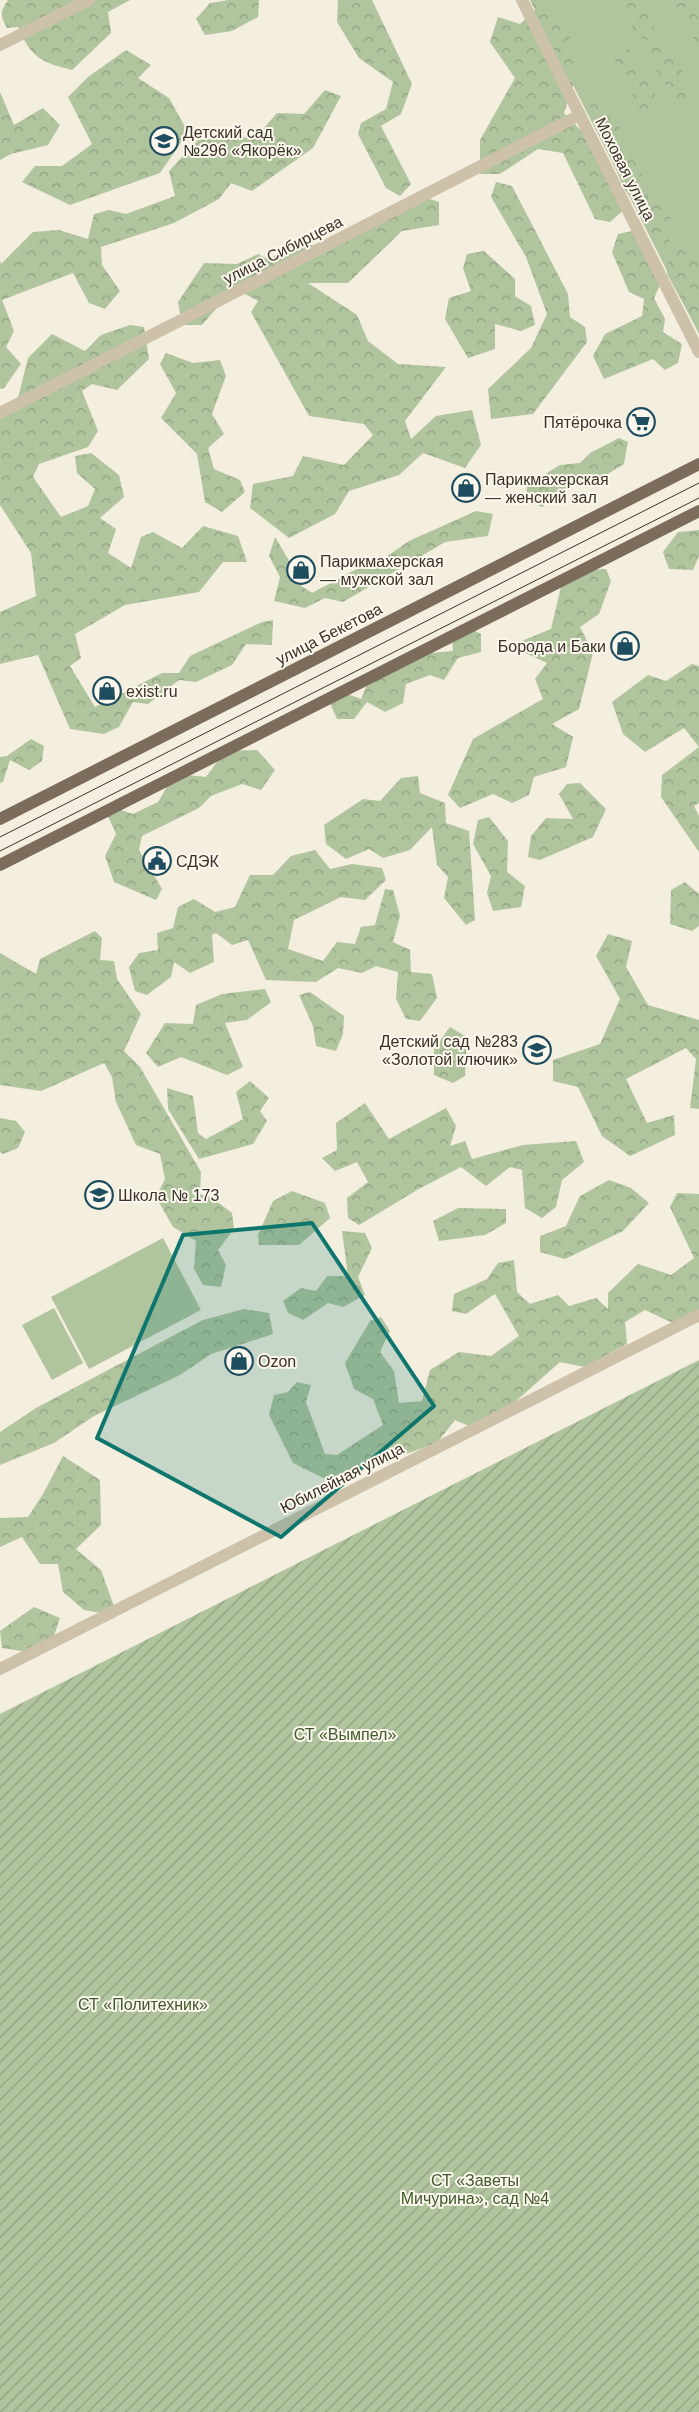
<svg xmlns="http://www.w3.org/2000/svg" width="699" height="2412" font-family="Arial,sans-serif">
<defs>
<pattern id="forest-crowns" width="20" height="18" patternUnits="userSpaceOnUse" patternTransform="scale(1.25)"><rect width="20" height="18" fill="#b0c49e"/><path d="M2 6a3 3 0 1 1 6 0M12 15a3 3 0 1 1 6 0" fill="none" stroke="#90a081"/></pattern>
<pattern id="garden-furrows" width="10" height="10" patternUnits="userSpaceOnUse" patternTransform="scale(1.25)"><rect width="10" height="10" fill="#b0c49e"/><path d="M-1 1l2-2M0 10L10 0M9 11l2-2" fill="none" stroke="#90a081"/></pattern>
</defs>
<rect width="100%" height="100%" fill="#f4eedf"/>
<g fill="#b0c49e">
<polygon points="530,0 699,0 699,334"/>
<polygon points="163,1238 201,1310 89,1369 51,1297"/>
<polygon points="54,1308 83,1363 52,1380 22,1325"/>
</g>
<g fill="url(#forest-crowns)">
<path d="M8,0H130L108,12L111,33L72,70C40,62 31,57 18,27L7,28C0,15 0,12 8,0Z"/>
<polygon points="229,0 259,0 258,17 232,31 205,35 196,19 210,3"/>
<polygon points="338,0 372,0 412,84 401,114 381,126 411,184 400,196 386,188 358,134 361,123 386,109 393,82 359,58 337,22"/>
<polygon points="531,0 546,0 550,19 566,25 578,69 564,113 592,142 625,209 610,222 595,219 563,153 538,149 500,174 480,174 480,140 515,78 490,42 498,17 520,24 535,10"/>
<polygon points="616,0 640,0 655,18 652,37 671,48 691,90 690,103 676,101 654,67 647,39 639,38"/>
<polygon points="668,0 699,0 699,63 696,58 692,30 677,19"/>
<polygon points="619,45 631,50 655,90 655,106 624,118 620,112 633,94 612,56"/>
<polygon points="126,50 151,65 138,78 169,98 188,132 160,173 70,205 22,182 35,166 62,166 92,144 68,97 88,77"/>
<polygon points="325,90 341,96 313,148 252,191 231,183 219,199 174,223 101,247 102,265 120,291 105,309 89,303 73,273 2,300 14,331 6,347 21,364 4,388 0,389 0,260 1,264 33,232 59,230 88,239 94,214 109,210 126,214 175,196 169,171 198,140 256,137 277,113 304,114"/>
<polygon points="0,92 14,125 43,108 60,125 48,145 11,154 0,160"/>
<polygon points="598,97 617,124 651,196 671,212 669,242 699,258 699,332 667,274 668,256 654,244 649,220 624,189 590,105"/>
<polygon points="496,182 512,186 568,294 570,317 585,327 587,342 533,414 491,419 488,389 531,348 547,314 526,257 491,197"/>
<polygon points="417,195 439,202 439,225 402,231 348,283 308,283 357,315 368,341 398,364 446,367 405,421 411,439 436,416 472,410 481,445 465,468 423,453 399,475 349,491 335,514 289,538 250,508 253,484 293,476 303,456 344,465 373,435 364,424 309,416 251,312 258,301 234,288 202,325 182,325 178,302 204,263 237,264 258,254 269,260 291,243 320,246"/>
<polygon points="632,231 660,285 654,298 665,319 663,332 682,344 678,363 665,370 653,359 604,379 593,356 605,334 642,316 644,299 629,292 612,252 618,234"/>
<polygon points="484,251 515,279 515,296 531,306 535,325 521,331 495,324 495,349 468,358 445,319 449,298 471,291 463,268 467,254"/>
<polygon points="130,325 144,327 149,359 117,390 92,384 82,391 98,431 88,447 39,464 33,477 61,517 88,506 95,489 77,473 75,456 91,453 119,475 124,497 100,518 116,529 108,553 131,568 141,537 153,532 182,548 203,526 238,536 247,562 223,562 199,592 125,605 75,634 81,658 70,666 95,707 162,673 179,673 190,656 262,622 273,620 272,645 246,644 232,665 196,682 179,680 148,704 133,702 119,727 104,734 70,729 38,655 0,664 0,612 36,596 31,553 0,505 0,406 17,402 28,358 52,334 85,351 101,335"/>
<polygon points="166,353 193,363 220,360 226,376 212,414 224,434 208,448 214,469 240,480 245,492 222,512 205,502 197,454 161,418 176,393 160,364"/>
<polygon points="619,438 628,442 624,464 598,480 577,482 542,507 526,500 527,485 560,465 580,463 590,453"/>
<polygon points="476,511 493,514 488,536 445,542 343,602 325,598 305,608 274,601 280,577 269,556 275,537 291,564 297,583 312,593 368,563 380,561 409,541"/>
<polygon points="699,530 699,556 693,570 669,569 663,552 678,532"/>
<polygon points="606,569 611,581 599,614 580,627 593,653 579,709 552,724 573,737 566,767 534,777 529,795 512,803 493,794 460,808 448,795 473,739 543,699 535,679 547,663 521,651 524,640 551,629 561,587 589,570"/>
<polygon points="465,626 481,634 481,652 458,658 444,680 430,675 406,684 403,703 385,712 367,702 354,719 337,719 330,703 342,692 361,699 368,682 410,655 453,651 452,637"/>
<polygon points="692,664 699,666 699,803 694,806 699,816 699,852 661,797 662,775 699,747 684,728 645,752 623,734 612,702 648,675 666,681"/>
<polygon points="31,739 44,746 42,761 29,770 10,760 3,782 0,783 0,757 7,756"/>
<polygon points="257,750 275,770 261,790 242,784 211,796 199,808 142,836 139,850 162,889 156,900 114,882 105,856 116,834 107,814 112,807 133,814 158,802 168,785 187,775 206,777 225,751"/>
<polygon points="418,776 420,793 445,803 446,823 469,831 475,920 466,925 444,898 448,877 437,865 432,827 410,850 383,858 369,849 346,859 326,844 324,825 363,799 380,801 401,778"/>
<polygon points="580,783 606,809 593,837 540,860 528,857 531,836 546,818 573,819 559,794 567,784"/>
<polygon points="489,817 508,841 507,872 525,886 521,907 493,911 487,893 491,876 473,844 478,820"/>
<polygon points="315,850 330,869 352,864 382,868 386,880 365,900 341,897 294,920 288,949 323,961 337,942 355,944 361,927 375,925 385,889 393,890 400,916 393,942 410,950 411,972 432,974 437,998 420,1021 406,1019 396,999 398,972 376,966 362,973 338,968 316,982 266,980 248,940 232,945 216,933 212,935 214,962 190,973 174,962 171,977 147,995 135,991 129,967 139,953 158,950 157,933 173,928 178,907 194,899 215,912 235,907 250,875 273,875 291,856"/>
<polygon points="685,882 699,894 699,926 692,931 670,924 671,890"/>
<polygon points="95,931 102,938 100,960 114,961 117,979 141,1014 124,1051 140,1067 201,1172 200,1194 211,1197 232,1213 234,1229 218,1250 226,1265 221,1287 203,1285 194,1269 196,1241 173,1227 156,1197 165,1179 160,1154 136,1145 116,1102 112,1077 104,1063 41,1091 0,1085 0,953 36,974 40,959"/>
<polygon points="608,934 632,941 626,967 648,1005 699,1020 699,1109 690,1108 696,1059 686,1048 626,1079 647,1123 674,1115 675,1135 630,1156 602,1136 578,1087 553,1081 553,1060 600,1044 620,999 596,956"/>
<polygon points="265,989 271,1002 247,1020 225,1023 243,1067 227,1075 181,1057 158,1067 146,1053 165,1023 193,1024 196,1005 222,994"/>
<polygon points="310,992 344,1016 343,1034 336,1051 316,1046 313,1026 299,995"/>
<polygon points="450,1027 467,1037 465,1076 453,1083 434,1075 434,1049"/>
<polygon points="250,1081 269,1098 260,1111 267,1121 253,1144 199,1159 168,1109 167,1088 193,1096 198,1133 206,1139 243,1119 236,1092"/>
<polygon points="365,1103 389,1139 446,1108 456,1126 450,1146 465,1141 472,1159 523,1145 576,1141 584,1162 562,1180 556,1207 542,1218 525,1208 522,1170 510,1167 486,1186 461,1167 417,1190 359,1225 348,1218 347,1198 368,1182 357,1162 335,1171 322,1158 337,1150 336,1123"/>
<polygon points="0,1118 16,1121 25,1132 18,1148 3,1154 0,1152"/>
<polygon points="609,1180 631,1188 649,1203 623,1231 565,1259 540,1252 540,1236 566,1226 580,1196"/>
<polygon points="292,1191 325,1203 330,1218 299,1245 259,1245 258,1235 273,1201"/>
<polygon points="677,1193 699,1194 699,1312 677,1325 645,1310 625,1322 627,1344 585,1367 560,1362 516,1401 469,1426 455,1420 437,1443 329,1481 293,1463 269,1415 274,1395 288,1392 297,1382 311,1385 306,1402 325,1454 337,1455 383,1425 373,1399 354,1389 345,1363 370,1321 381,1317 390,1331 380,1352 394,1371 399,1403 422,1401 430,1370 459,1352 491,1356 519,1336 495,1294 466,1314 452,1311 454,1294 487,1279 498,1263 514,1260 517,1292 530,1304 558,1295 569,1306 596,1298 608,1309 608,1293 638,1264 671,1275 694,1258 670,1207"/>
<polygon points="458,1208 506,1209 506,1223 485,1235 439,1241 433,1221"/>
<polygon points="342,1231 365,1233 372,1248 358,1277 365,1295 343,1307 328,1303 303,1320 288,1313 283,1301 301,1288 316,1291 327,1276 348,1276"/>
<polygon points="244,1309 269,1313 273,1334 211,1354 180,1375 94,1416 54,1443 0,1465 0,1432 36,1408 203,1320"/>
<polygon points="63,1456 100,1480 101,1525 76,1549 101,1570 115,1609 102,1613 84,1610 63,1592 58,1564 40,1564 22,1537 0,1547 0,1518 28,1517 43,1494"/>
<polygon points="34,1607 60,1618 52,1642 28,1652 2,1648 0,1631"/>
</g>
<polygon fill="url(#garden-furrows)" points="699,1360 699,2412 0,2412 0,1714"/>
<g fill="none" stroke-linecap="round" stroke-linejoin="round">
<g stroke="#cdc1aa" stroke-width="12">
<polyline points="522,0 699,352"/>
<polyline points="0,45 89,0"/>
<polyline points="0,413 580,115"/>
<polyline points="0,1669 699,1315"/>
</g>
<g stroke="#7c6c5b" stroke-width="12">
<polyline points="0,819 699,464"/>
<polyline points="0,865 699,511"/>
</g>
<g stroke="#3a322a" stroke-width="1">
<polyline points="0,837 699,483"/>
<polyline points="0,851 699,498"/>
</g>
</g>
<path fill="#0f766e" fill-opacity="0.2" stroke="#0f766e" stroke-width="4" stroke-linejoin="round" d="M312,1223L434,1406L281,1537L97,1438L183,1235Z"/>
<defs>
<symbol id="school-ring" viewBox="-11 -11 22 22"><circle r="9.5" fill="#fbf7ec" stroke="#1d4d5e" stroke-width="1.5"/><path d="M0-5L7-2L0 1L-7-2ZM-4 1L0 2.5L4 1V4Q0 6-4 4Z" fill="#1d4d5e"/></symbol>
<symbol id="supermarket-ring" viewBox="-11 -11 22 22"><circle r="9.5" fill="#fbf7ec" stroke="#1d4d5e" stroke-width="1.5"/><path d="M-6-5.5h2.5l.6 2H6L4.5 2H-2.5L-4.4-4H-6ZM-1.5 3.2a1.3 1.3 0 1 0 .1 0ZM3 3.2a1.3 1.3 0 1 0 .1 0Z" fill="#1d4d5e"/></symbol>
<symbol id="shop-ring" viewBox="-11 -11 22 22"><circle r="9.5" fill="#fbf7ec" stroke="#1d4d5e" stroke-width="1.5"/><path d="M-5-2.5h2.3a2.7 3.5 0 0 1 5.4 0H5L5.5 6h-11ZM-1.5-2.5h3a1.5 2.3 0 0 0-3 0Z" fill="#1d4d5e"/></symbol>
<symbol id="civic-ring" viewBox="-11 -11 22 22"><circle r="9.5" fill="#fbf7ec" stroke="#1d4d5e" stroke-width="1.5"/><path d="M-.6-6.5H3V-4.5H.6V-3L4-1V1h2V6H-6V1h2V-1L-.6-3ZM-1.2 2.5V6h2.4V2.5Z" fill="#1d4d5e"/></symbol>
</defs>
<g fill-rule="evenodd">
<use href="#school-ring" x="148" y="125" width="32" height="32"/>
<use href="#supermarket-ring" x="625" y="406" width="32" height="32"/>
<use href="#shop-ring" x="450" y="472" width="32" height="32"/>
<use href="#shop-ring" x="285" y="554" width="32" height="32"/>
<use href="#shop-ring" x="609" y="630" width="32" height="32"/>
<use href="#shop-ring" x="91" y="675" width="32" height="32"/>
<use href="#civic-ring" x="141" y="845" width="32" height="32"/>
<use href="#school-ring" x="521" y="1034" width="32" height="32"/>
<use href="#school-ring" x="83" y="1179" width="32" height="32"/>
<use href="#shop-ring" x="223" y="1345" width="32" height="32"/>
</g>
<g text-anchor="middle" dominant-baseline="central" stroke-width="4" stroke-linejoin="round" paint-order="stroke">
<g font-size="16" fill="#3a322a" stroke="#fbf7ec" text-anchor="start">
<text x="183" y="132">Детский сад<tspan x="183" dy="18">№296 «Якорёк»</tspan></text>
<text x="622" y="422" text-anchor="end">Пятёрочка</text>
<text x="485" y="479">Парикмахерская<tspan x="485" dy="18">— женский зал</tspan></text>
<text x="320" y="561">Парикмахерская<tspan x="320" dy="18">— мужской зал</tspan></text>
<text x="606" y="646" text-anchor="end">Борода и Баки</text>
<text x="126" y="691">exist.ru</text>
<text x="176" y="861">СДЭК</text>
<text x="518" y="1041" text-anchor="end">Детский сад №283<tspan x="518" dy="18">«Золотой ключик»</tspan></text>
<text x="118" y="1195">Школа № 173</text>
<text x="258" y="1361">Ozon</text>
</g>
<g font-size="16" fill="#3a322a" stroke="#fbf7ec">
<text transform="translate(625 169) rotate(63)">Моховая улица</text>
<text transform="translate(283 250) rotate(-27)">улица Сибирцева</text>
<text transform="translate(329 634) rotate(-27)">улица Бекетова</text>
<text transform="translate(342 1478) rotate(-27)">Юбилейная улица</text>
</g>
<g font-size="16" fill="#41592d" stroke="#fbf7ec">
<text x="345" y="1734">СТ «Вымпел»</text>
<text x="143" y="2004">СТ «Политехник»</text>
<text x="475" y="2180">СТ «Заветы<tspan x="475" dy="18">Мичурина», сад №4</tspan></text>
</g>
</g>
</svg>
